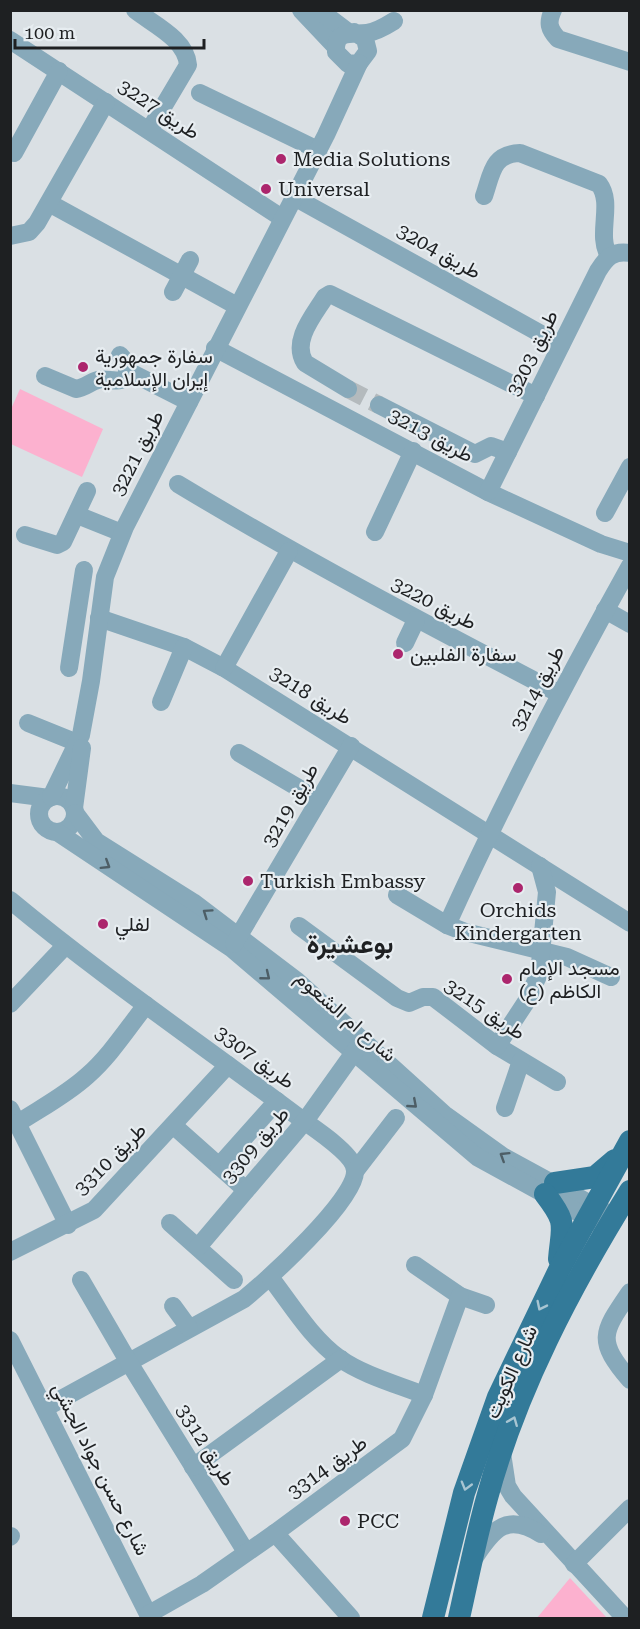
<svg xmlns="http://www.w3.org/2000/svg" width="640" height="1629" font-family="'Roboto Serif',Vazirmatn,serif">
<rect width="100%" height="100%" fill="#dae0e4"/>
<g fill="#fcb1cf">
<polygon points="20,389 103,429 82,477 11,444 11,409"/>
<polygon points="570,1578 607,1618 537,1618"/>
</g>
<g fill="none" stroke-linecap="round" stroke-linejoin="round">
<polyline stroke="#b4babd" stroke-width="18" stroke-dasharray="18 9" stroke-linecap="butt" points="348,389 379,405"/>
<g stroke="#87a9ba" stroke-width="18">
<path d="M135,10C154,25 186,39 188,65L150,129"/>
<polyline points="301,10 335,46"/>
<polyline points="319,10 348,32"/>
<path d="M553,10C547,23 549,29 558,39L630,62"/>
<path d="M354,32L365,39L368,51L359,63L348,64L336,52C335,29 351,35 367,33C376,32 386,26 394,21"/>
<polyline points="10,40 282,218"/>
<polyline points="200,93 318,150"/>
<polyline points="14,153 59,71"/>
<path d="M484,196C492,173 492,154 520,153L599,184C614,204 596,234 609,256"/>
<polyline points="294,197 561,345"/>
<polyline points="49,203 237,306"/>
<polyline points="10,236 29,232 37,223 106,102"/>
<polyline points="173,292 190,260"/>
<polyline points="215,348 488,492 601,544 630,553"/>
<polyline points="128,371 189,402"/>
<path d="M45,376L76,389C85,388 90,382 98,380C107,377 125,387 127,372C129,365 125,360 120,355"/>
<path d="M348,389L305,363C291,341 314,315 325,297L330,294L536,396"/>
<polyline points="379,405 475,454 491,446 508,452"/>
<path d="M178,484C302,559 430,626 558,693"/>
<path d="M488,492L598,271C606,258 613,250 630,253"/>
<polyline points="605,513 630,467"/>
<polyline points="77,515 122,533"/>
<polyline points="375,532 413,451"/>
<polyline points="25,535 57,545 63,542 87,491"/>
<polyline points="605,610 630,624"/>
<polyline points="99,618 184,647 224,668 630,923"/>
<polyline points="405,643 416,620"/>
<polyline points="69,668 84,570"/>
<polyline points="224,668 289,551"/>
<polyline points="161,702 184,647"/>
<polyline points="28,723 75,742"/>
<polyline points="239,753 319,800"/>
<polyline points="10,793 49,798"/>
<circle cx="57" cy="814" r="18"/>
<polyline points="51,797 81,735 91,681 105,577 125,527 326,135 359,63"/>
<polyline points="74,808 82,748"/>
<polyline points="75,813 96,841 193,902 297,981 444,1114 504,1157 605,1212"/>
<polyline points="57,832 231,948 477,1157 599,1224"/>
<polyline points="397,895 447,925 465,932 567,957 611,977"/>
<path d="M10,900C104,978 204,1046 301,1119C315,1129 355,1155 355,1171C356,1200 267,1280 244,1299L45,1408"/>
<path d="M447,925C503,802 564,684 630,566"/>
<polyline points="299,926 397,998 409,1003 423,997 433,997 497,1046 557,1082"/>
<polyline points="234,944 351,746"/>
<polyline points="10,1004 65,946"/>
<polyline points="497,1046 526,1002 539,974 547,892 540,866"/>
<polyline points="505,1108 521,1061"/>
<polyline points="10,1109 68,1225"/>
<path d="M18,1123C41,1108 66,1095 87,1076C110,1056 127,1029 146,1005"/>
<polyline points="174,1126 246,1190"/>
<polyline points="219,1166 277,1101"/>
<polyline points="356,1170 396,1118"/>
<polyline points="170,1223 234,1280"/>
<polyline points="198,1247 305,1121 360,1044"/>
<polyline points="10,1252 94,1210 228,1065"/>
<polyline points="415,1265 460,1296 486,1305"/>
<path d="M270,1277C291,1304 311,1338 339,1358C363,1375 396,1384 424,1395"/>
<polyline points="81,1280 128,1361 246,1552"/>
<path d="M630,1292C602,1333 596,1340 630,1380"/>
<polyline points="173,1306 189,1328"/>
<polyline points="10,1340 150,1618"/>
<polyline points="502,1453 507,1486 513,1496 625,1618"/>
<polyline points="193,1467 341,1359"/>
<polyline points="275,1533 351,1618"/>
<polyline points="10,1537 11,1536"/>
<path d="M475,1557C494,1528 507,1513 541,1534"/>
<polyline points="574,1564 630,1508"/>
<polyline points="149,1614 202,1584 275,1533 402,1439 424,1395 460,1296"/>
</g>
<g stroke="#337a99" stroke-width="22">
<polyline points="555,1183 595,1177 615,1160"/>
<path d="M545,1194C568,1224 562,1224 559,1259"/>
<polyline points="433,1618 464,1493 498,1397 559,1270 630,1141"/>
<path d="M459,1618C468,1578 476,1537 487,1498C516,1390 571,1286 630,1191"/>
</g>
</g>
<defs><path id="oneway-chevron" d="M-2-3.5L2.5 0L-2 3.5" fill="none" stroke-width="1.6" stroke-linecap="round" stroke-linejoin="round" transform="scale(1.5)"/></defs>
<g stroke="#4d5e66">
<use href="#oneway-chevron" transform="translate(106 865) rotate(32)"/>
<use href="#oneway-chevron" transform="translate(207 913) rotate(-145)"/>
<use href="#oneway-chevron" transform="translate(266 976) rotate(39)"/>
<use href="#oneway-chevron" transform="translate(413 1104) rotate(41)"/>
<use href="#oneway-chevron" transform="translate(504 1156) rotate(-148)"/>
</g>
<g stroke="#a8c5d2">
<use href="#oneway-chevron" transform="translate(541 1306) rotate(116)"/>
<use href="#oneway-chevron" transform="translate(513 1421) rotate(-68)"/>
<use href="#oneway-chevron" transform="translate(466 1486) rotate(106)"/>
</g>
<g fill="#ac266d" stroke="#e7edf1" stroke-width="2">
<circle cx="281" cy="159" r="6"/>
<circle cx="266" cy="189" r="6"/>
<circle cx="83" cy="367" r="6"/>
<circle cx="398" cy="654" r="6"/>
<circle cx="248" cy="881" r="6"/>
<circle cx="518" cy="888" r="6"/>
<circle cx="103" cy="924" r="6"/>
<circle cx="507" cy="979" r="6"/>
<circle cx="345" cy="1521" r="6"/>
</g>
<g text-anchor="middle" dominant-baseline="central" stroke-width="4.5" stroke-linejoin="round" paint-order="stroke">
<g font-size="20" fill="#1e2022" stroke="#e7edf1">
<text transform="translate(159 109) rotate(33)">طريق 3227</text>
<text transform="translate(439 251) rotate(29)">طريق 3204</text>
<text transform="translate(532 353) rotate(-64)">طريق 3203</text>
<text transform="translate(431 435) rotate(28)">طريق 3213</text>
<text transform="translate(137 453) rotate(-63)">طريق 3221</text>
<text transform="translate(434 603) rotate(27)">طريق 3220</text>
<text transform="translate(537 688) rotate(-62)">طريق 3214</text>
<text transform="translate(311 695) rotate(32)">طريق 3218</text>
<text transform="translate(290 805) rotate(-60)">طريق 3219</text>
<text transform="translate(485 1009) rotate(34)">طريق 3215</text>
<text transform="translate(346 1016) rotate(41)">شارع ام الشعوم</text>
<text transform="translate(255 1057) rotate(36)">طريق 3307</text>
<text transform="translate(255 1145) rotate(-50)">طريق 3309</text>
<text transform="translate(110 1159) rotate(-45)">طريق 3310</text>
<text transform="translate(511 1372) rotate(-66)">شارع الكويت</text>
<text transform="translate(206 1445) rotate(58)">طريق 3312</text>
<text transform="translate(327 1467) rotate(-36)">طريق 3314</text>
<text transform="translate(101 1469) rotate(63)">شارع حسن جواد الجشي</text>
</g>
<g font-size="20" fill="#1e2022" stroke="#e7edf1" text-anchor="start">
<text x="293" y="159">Media Solutions</text>
<text x="278" y="189">Universal</text>
<text x="95" y="356">سفارة جمهورية<tspan x="95" dy="23">إيران الإسلامية</tspan></text>
<text x="410" y="654">سفارة الفلبين</text>
<text x="260" y="881">Turkish Embassy</text>
<text x="518" y="910" text-anchor="middle">Orchids<tspan x="518" dy="23">Kindergarten</tspan></text>
<text x="115" y="924">لفلي</text>
<text x="519" y="968">مسجد الإمام<tspan x="519" dy="23">الكاظم (ع)</tspan></text>
<text x="357" y="1521">PCC</text>
</g>
<g font-size="26" font-weight="bold" fill="#1e2022" stroke="#e7edf1">
<text x="350" y="944">بوعشيرة</text>
</g>
</g>
<rect width="640" height="1629" fill="none" stroke="#1e2022" stroke-width="24"/>
<path d="M15 39v9h189v-9" fill="none" stroke="#1e2022" stroke-width="3"/>
<text x="24" y="39" font-size="18" fill="#1e2022" stroke="#e7edf1" stroke-width="4.5" paint-order="stroke">100 m</text>
</svg>
